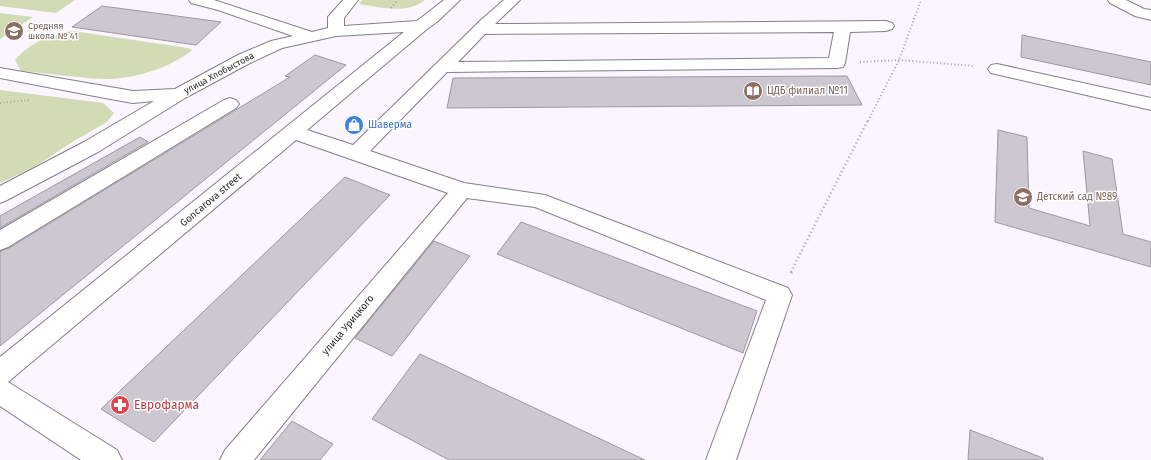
<svg xmlns="http://www.w3.org/2000/svg" width="1151" height="460" font-family="'Fira Sans',sans-serif">
<rect width="100%" height="100%" fill="#faf5fe"/>
<g fill="#d2dbb4">
<polygon points="0,0 75,0 56,13 0,6"/>
<path d="M362,0H425C406,15 380,7 359,4Z"/>
<polygon points="0,13 33,17 0,39"/>
<path d="M73,31L188,48L192,50C171,68 131,80 103,79C76,78 48,73 21,71L15,60C31,42 49,35 73,31Z"/>
<polygon points="0,90 103,103 114,113 107,122 69,144 36,166 0,183"/>
</g>
<g fill="#ccc7d0" stroke="#9d99a0">
<polygon points="102,6 140,11 221,22 196,45 72,27"/>
<polygon points="1022,35 1151,62 1151,85 1021,57"/>
<polygon points="315,55 346,65 0,346 0,251 9,248 290,77 285,76"/>
<polygon points="847,76 862,105 447,108 453,78"/>
<polygon points="998,130 1027,137 1029,208 1090,226 1083,151 1112,159 1123,234 1151,242 1151,267 995,222"/>
<polygon points="140,137 148,142 0,228 0,216"/>
<polygon points="345,177 390,195 154,442 101,409"/>
<polygon points="521,222 757,311 743,353 497,254"/>
<polygon points="434,241 470,256 392,356 355,338"/>
<polygon points="420,354 645,460 449,460 372,419"/>
<polygon points="292,421 333,444 320,460 260,460"/>
<polygon points="970,430 1043,458 1043,460 968,460"/>
</g>
<g fill="none" stroke-linecap="round" stroke-linejoin="round">
<defs>
<g id="minor">
<path d="M189,0H214L312,32L328,28V17L343,0H358L344,18V26L417,21L444,0H460L438,21L427,29L307,130L353,145L482,19L504,0H520L495,24L886,21L892,23L894,26L892,29L886,31L850,32L845,63L843,67L837,68L447,72L370,151L464,183L545,195L788,288L792,295L736,460H706L766,300L535,207L467,198L254,460H220L225,450L448,193L296,140L8,382L117,450L122,460H81L0,406V357L404,32L336,36L282,48L250,63L185,98L98,152L7,200L0,203V186L84,142L154,101L133,103L105,98L0,78V68L133,91L175,89L238,55L271,41L293,36L218,10L191,3ZM834,32L829,58L458,62L485,34Z"/>
<polygon points="1108,0 1126,0 1144,9 1151,10 1151,20 1135,16 1110,3"/>
<polygon points="997,64 1151,98 1151,110 991,73 988,69 991,65"/>
<polygon points="230,98 236,100 239,104 236,108 8,247 0,250 0,230 224,100"/>
</g>
</defs>
<use href="#minor" stroke="#837f87" stroke-width="2"/>
<g stroke="#a6a2a9" stroke-width="2" stroke-dasharray="1 2.5" stroke-linecap="butt">
<polyline points="391,8 398,0"/>
<polyline points="860,62 899,60 974,66"/>
<polyline points="0,103 29,100"/>
<polyline points="868,121 899,60 921,0"/>
</g>
<polyline stroke="#a6a2a9" stroke-width="2.5" stroke-dasharray="1 3" stroke-linecap="butt" points="791,272 868,120"/>
<polyline stroke="#a6a2a9" stroke-width="3" stroke-dasharray="1 3.5" stroke-linecap="butt" points="791,273 792,271"/>
<use href="#minor" fill="#fff" fill-rule="evenodd"/>
</g>
<defs>
<symbol id="school-disc" viewBox="-11 -11 22 22"><circle r="9.5" fill="#8d6e63" stroke="#fff"/><path d="M0-5L7-2L0 1L-7-2ZM-4 1L0 2.5L4 1V4Q0 6-4 4Z" fill="#fff"/></symbol>
<symbol id="library-disc" viewBox="-11 -11 22 22"><circle r="9.5" fill="#8d6e63" stroke="#fff"/><path d="M-6-4Q-3-5.5-.7-3.5V5Q-3 3-6 4ZM6-4Q3-5.5 .7-3.5V5Q3 3 6 4Z" fill="#fff"/></symbol>
<symbol id="shop-disc" viewBox="-11 -11 22 22"><circle r="9.5" fill="#3f7fe0" stroke="#fff"/><path d="M-5-2.5h2.3a2.7 3.5 0 0 1 5.4 0H5L5.5 6h-11ZM-1.5-2.5h3a1.5 2.3 0 0 0-3 0Z" fill="#fff"/></symbol>
<symbol id="pharmacy-disc" viewBox="-11 -11 22 22"><circle r="9.5" fill="#e0444e" stroke="#fff"/><path d="M-2-6h4v4h4v4h-4v4h-4v-4h-4v-4h4Z" fill="#fff"/></symbol>
</defs>
<g fill-rule="evenodd">
<use href="#school-disc" x="3" y="20" width="22" height="22"/>
<use href="#library-disc" x="742" y="80" width="22" height="22"/>
<use href="#shop-disc" x="343" y="114" width="22" height="22"/>
<use href="#school-disc" x="1012" y="186" width="22" height="22"/>
<use href="#pharmacy-disc" x="109" y="394" width="22" height="22"/>
</g>
<g text-anchor="middle" dominant-baseline="central" stroke-width="3" stroke-linejoin="round" paint-order="stroke">
<g font-size="9" fill="#785e54" stroke="#fff" text-anchor="start">
<text x="28" y="26">Средняя<tspan x="28" dy="10">школа № 41</tspan></text>
</g>
<g font-size="9" fill="#2b292c" stroke="#fff">
<text transform="translate(219 73) rotate(-28)">улица Хлобыстова</text>
</g>
<g font-size="10" fill="#785e54" stroke="#fff" text-anchor="start">
<text x="767" y="91">ЦДБ филиал №11</text>
<text x="1037" y="197">Детский сад №89</text>
</g>
<g font-size="10" fill="#366cbe" stroke="#fff" text-anchor="start">
<text x="368" y="125">Шаверма</text>
</g>
<g font-size="10" fill="#2b292c" stroke="#fff">
<text transform="translate(211 200) rotate(-40)">Goncarova street</text>
<text transform="translate(348 325) rotate(-50)">улица Урицкого</text>
</g>
<g font-size="12" fill="#be3a42" stroke="#fff" text-anchor="start">
<text x="134" y="405">Еврофарма</text>
</g>
</g>
</svg>
